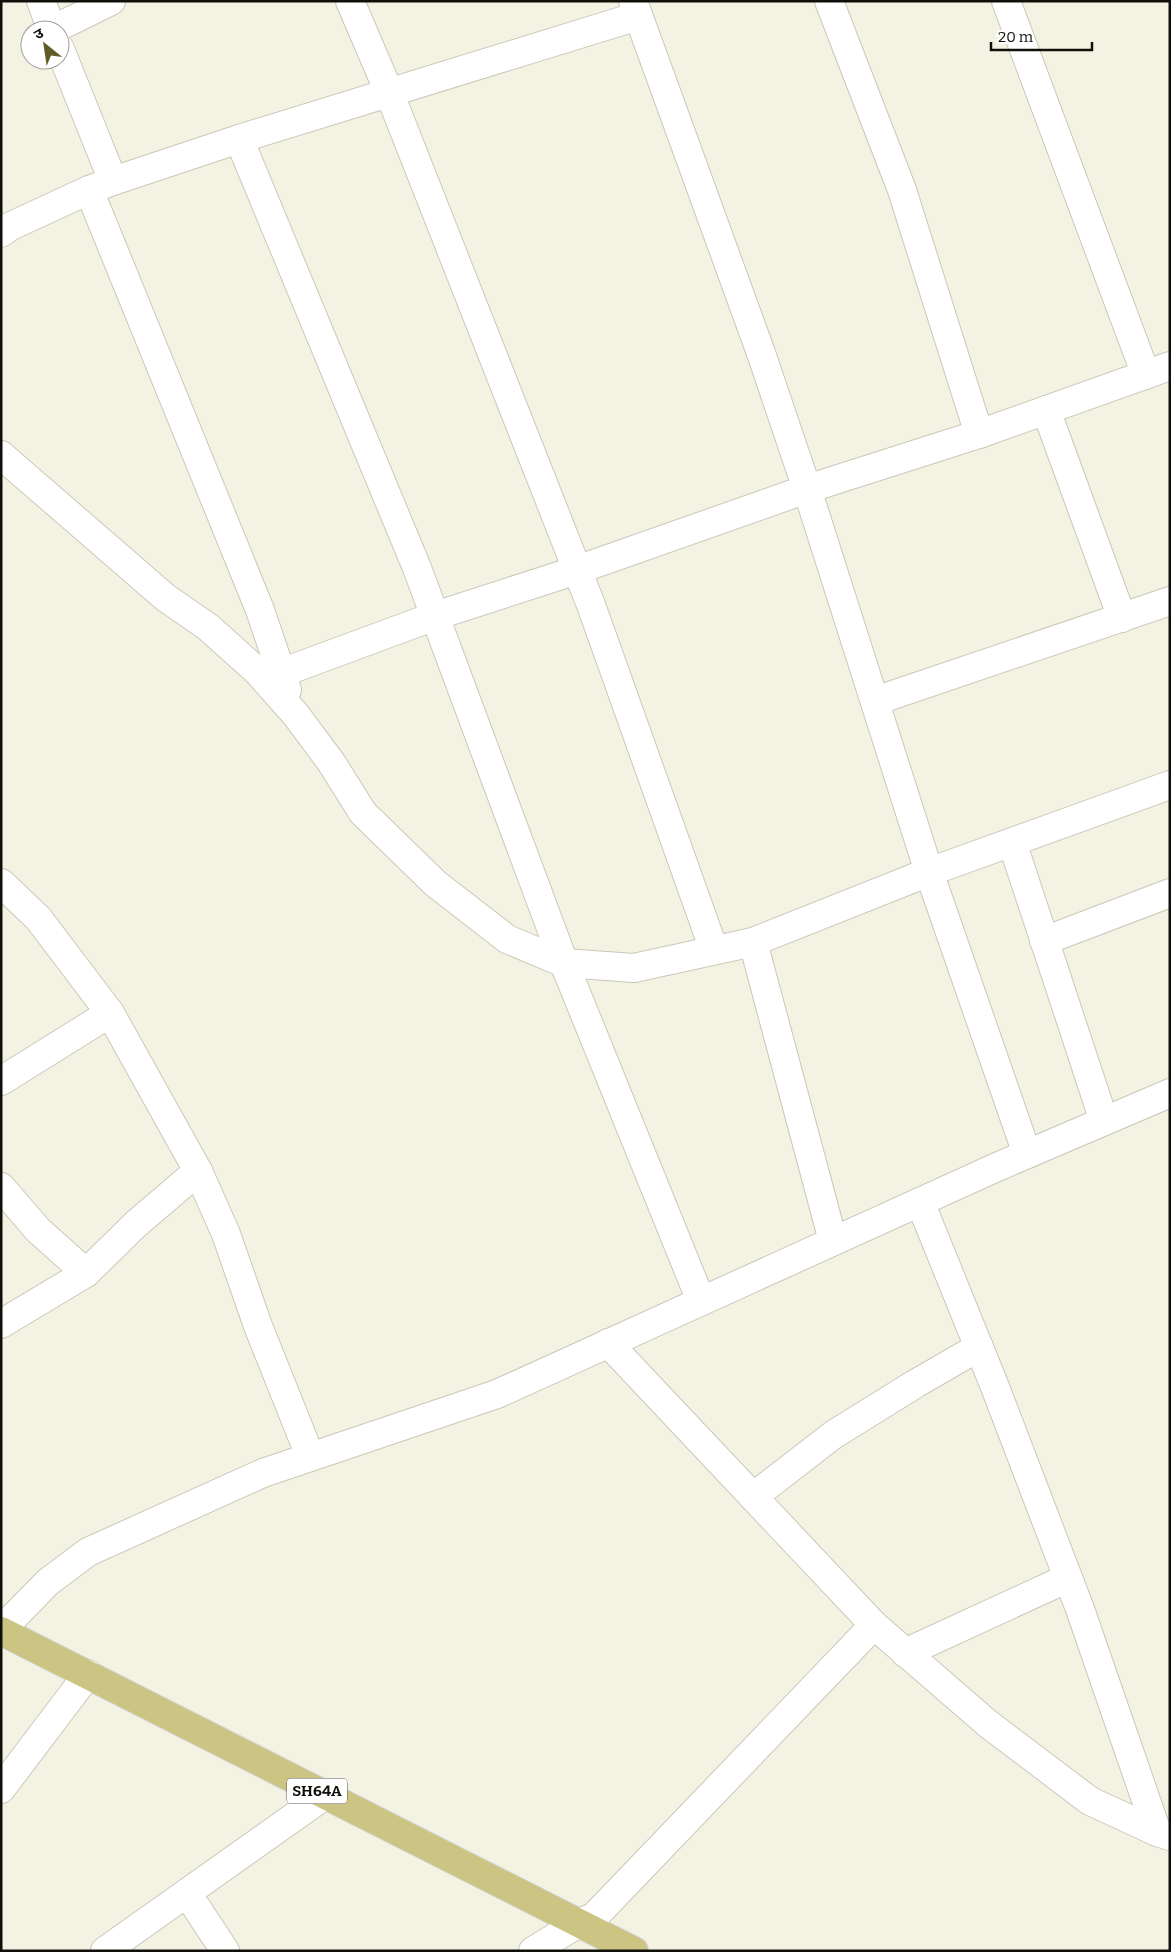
<svg xmlns="http://www.w3.org/2000/svg" width="1171" height="1952" font-family="Bitter,'Noto Sans Devanagari',serif">
<rect width="100%" height="100%" fill="#f4f3e3"/>
<g fill="none" stroke-linecap="round" stroke-linejoin="round">
<defs>
<g id="minor">
<polyline points="41,1 52,30"/>
<polyline points="350,1 389,92 591,605 714,950"/>
<polyline points="633,1 761,353 807,489 929,872 1027,1154"/>
<polyline points="829,1 902,190 979,434"/>
<polyline points="1006,1 1146,375"/>
<polyline points="52,30 111,1"/>
<polyline points="60,49 113,181"/>
<polyline points="239,139 417,568 564,963 701,1301"/>
<polyline points="89,190 260,610 287,690"/>
<polyline points="1,233 11,226 89,190 113,181 239,139 638,16"/>
<polyline points="1046,410 1122,618"/>
<polyline points="1,455 166,598 208,627 257,671 296,715 331,762 363,813 436,884 507,939 564,963 634,968 753,942 929,872 1170,785"/>
<polyline points="281,673 435,616 577,570 807,489 979,434 1170,366"/>
<polyline points="875,701 1170,601"/>
<polyline points="1012,842 1104,1121"/>
<polyline points="1,883 38,918 110,1013 198,1171 226,1234 258,1326 310,1456"/>
<polyline points="1044,941 1170,893"/>
<polyline points="753,942 833,1241"/>
<polyline points="1,1081 110,1013"/>
<polyline points="1,1187 38,1230 86,1273"/>
<polyline points="920,1202 995,1387 1080,1609 1157,1832"/>
<polyline points="1,1324 86,1273 136,1224 198,1171"/>
<polyline points="608,1343 874,1625 987,1723 1090,1801 1157,1832 1170,1836"/>
<polyline points="753,1497 833,1435 915,1384 979,1347"/>
<polyline points="1,1630 48,1582 88,1552 263,1473 497,1394 997,1167 1170,1093"/>
<polyline points="905,1653 1068,1578"/>
<polyline points="1,1789 88,1674"/>
<polyline points="187,1893 225,1951"/>
<polyline points="105,1951 325,1795"/>
<polyline points="533,1951 579,1923 594,1917 874,1625"/>
</g>
<polyline id="primary" points="1,1631 634,1951"/>
</defs>
<use href="#minor" stroke="#cac8b9" stroke-width="30"/>
<use href="#primary" stroke="#d4d4d3" stroke-width="30"/>
<use href="#minor" stroke="#fff" stroke-width="28"/>
<use href="#primary" stroke="#cbc483" stroke-width="28"/>
</g>
<g text-anchor="middle" dominant-baseline="central" stroke-width="4" stroke-linejoin="round" paint-order="stroke">
<rect fill="#fff" stroke="#585854" stroke-width="1" x="287" y="1778.5" width="60" height="25" rx="4"/>
<g font-size="15" font-weight="bold" fill="#10100a">
<text x="317" y="1791">SH64A</text>
</g>
</g>
<rect width="1171" height="1952" fill="none" stroke="#10100a" stroke-width="5"/>
<g transform="translate(45 45) rotate(330)"><circle r="24" fill="#ffffff" stroke="#9f9f9d"/>
<path d="M0-4L9 19L0 12L-9 19Z" fill="#615b27"/>
<text y="-8" font-size="14" font-weight="bold" text-anchor="middle" fill="#10100a">उ</text>
</g>
<path d="M991 42v8h101v-8" fill="none" stroke="#10100a" stroke-width="2.5"/>
<text x="998" y="42" font-size="15" fill="#10100a" stroke="#ffffff" stroke-width="4" paint-order="stroke">20 m</text>
</svg>
